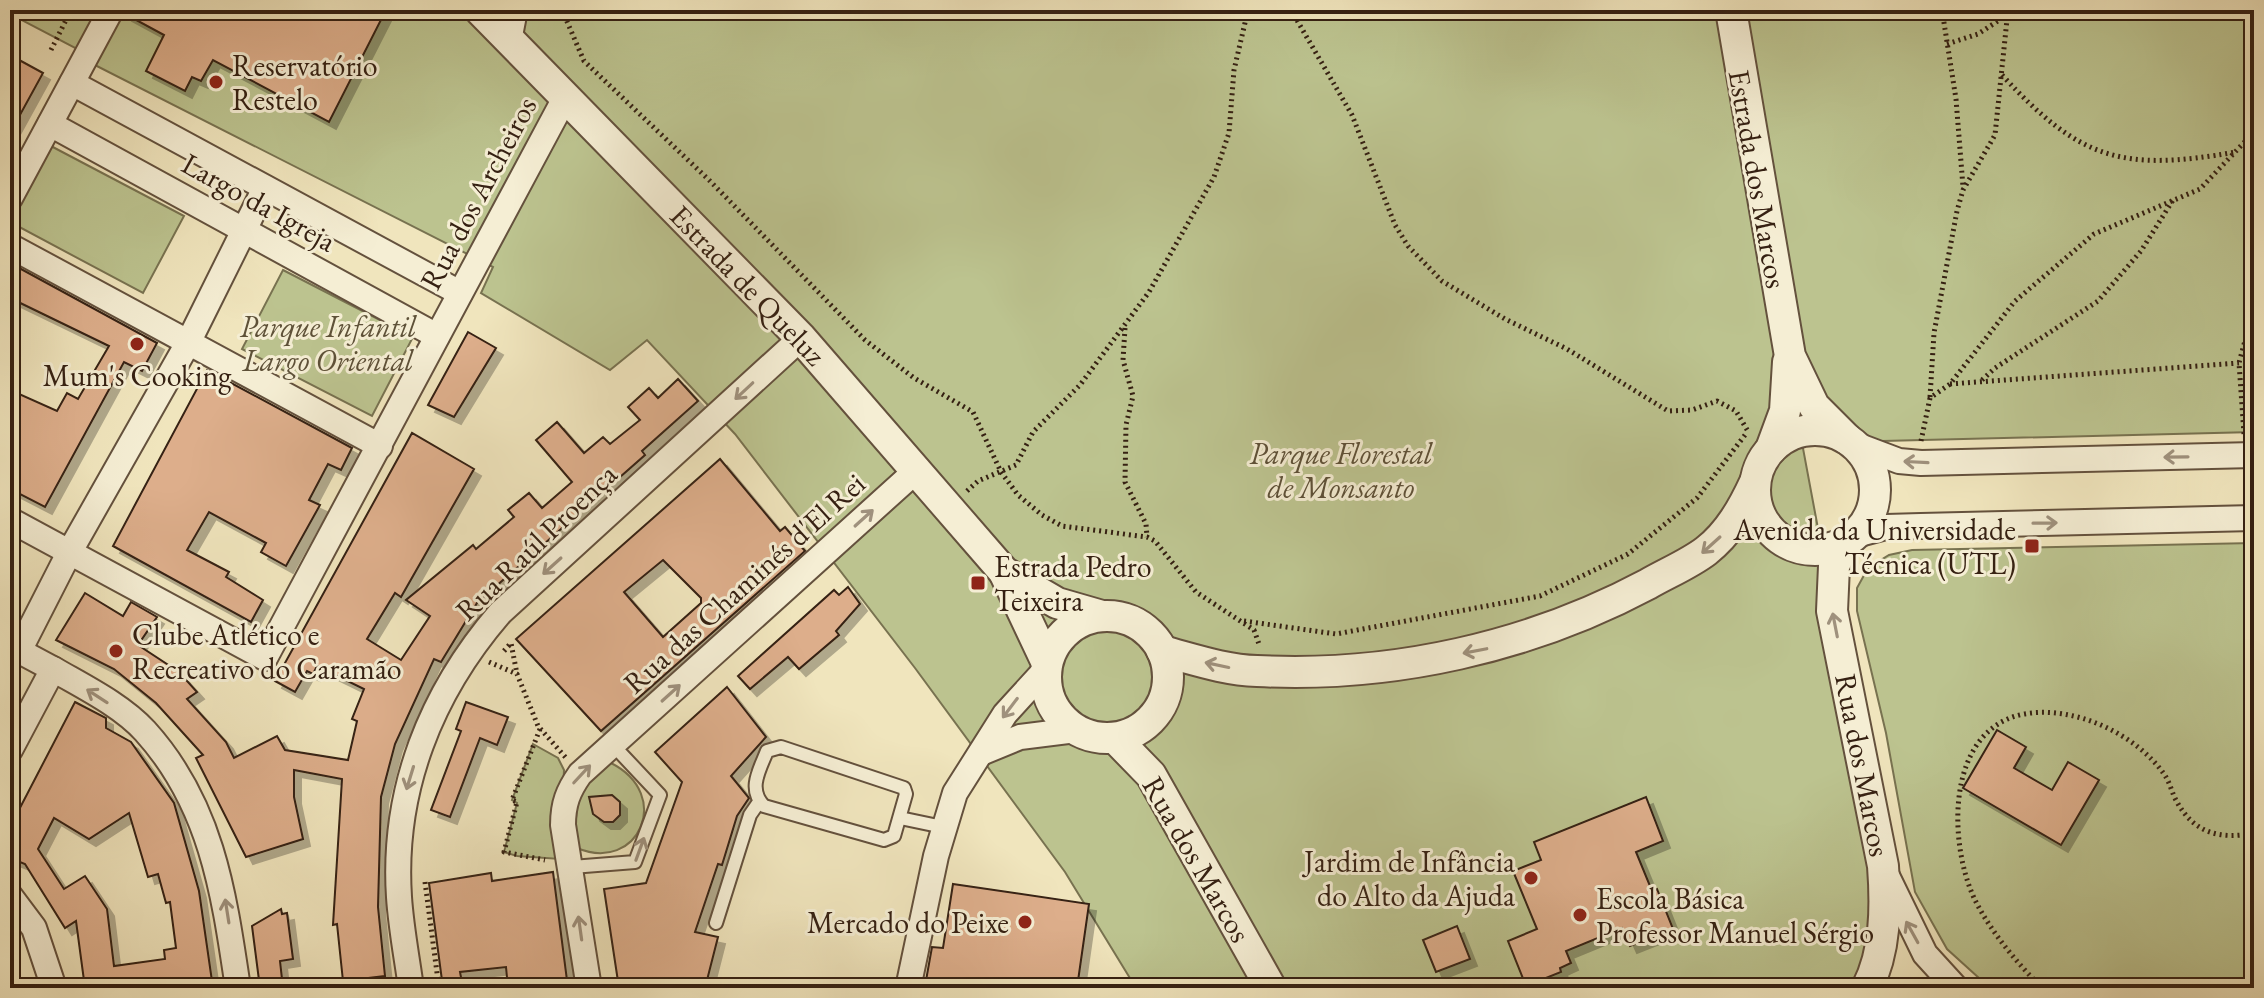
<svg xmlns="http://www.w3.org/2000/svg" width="2264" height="998" font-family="'EB Garamond',serif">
<defs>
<filter id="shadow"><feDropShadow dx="7" dy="7" stdDeviation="0" flood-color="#0004"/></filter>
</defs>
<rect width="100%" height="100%" fill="#f0e5bd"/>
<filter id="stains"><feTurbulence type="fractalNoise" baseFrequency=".0025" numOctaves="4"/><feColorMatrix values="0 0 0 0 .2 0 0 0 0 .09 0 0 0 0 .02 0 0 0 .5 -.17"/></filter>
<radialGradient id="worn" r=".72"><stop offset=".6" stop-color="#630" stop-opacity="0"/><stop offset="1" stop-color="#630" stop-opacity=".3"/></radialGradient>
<g fill="#bcc38f" stroke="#787250" stroke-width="2">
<polygon points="10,10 99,10 77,49 10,14"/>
<polygon points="109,10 2254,10 2254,432 1802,443 1886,892 1865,988 1136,988 1065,872 915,668 735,434 647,340 610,370 481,293 493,267 83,59"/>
<polygon points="49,145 184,216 143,293 10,222"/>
<polygon points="283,270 413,337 372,416 242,349"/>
<polygon points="2254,543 2254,988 1990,988 1947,949 1915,892 1886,733 1857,611 1857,588 1868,568 1889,555 1912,550"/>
<polygon points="533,744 558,758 564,770 560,859 517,856 504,852 517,803 512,800"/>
<path d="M611,763C674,795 638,874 577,848C573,817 576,776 611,763Z"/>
</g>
<g fill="#ddae8b" stroke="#352012" stroke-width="2" fill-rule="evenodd" filter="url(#shadow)">
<polygon points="126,10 386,10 329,122 213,60 201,81 192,77 185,91 146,71 164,35 125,14"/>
<polygon points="10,55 43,73 10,133"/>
<polygon points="10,263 157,343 142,371 124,362 45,507 10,489 10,407 17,393 57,411 67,393 78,399 109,346 10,298"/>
<polygon points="468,332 496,348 454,417 428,405"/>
<polygon points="207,370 352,448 341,470 328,464 309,500 320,505 286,566 261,552 266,543 209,512 187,550 229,572 226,577 263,600 251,622 113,546"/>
<polygon points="678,379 698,401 642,451 645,455 477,603 441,662 434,659 395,744 381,797 378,907 385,976 343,981 337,924 333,925 342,779 294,770 294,797 303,839 246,857 196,758 203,755 156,703 114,669 56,640 85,593 123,616 131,602 157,617 138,645 179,672 197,692 187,699 226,742 234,758 277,736 285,750 348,760 357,721 352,719 364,689 317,666 313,674 307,671 295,692 275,681 412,433 474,469 401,597 395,593 367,639 401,660 430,616 406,600 473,545 476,549 514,517 508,510 529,493 542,508 572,482 536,440 557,422 584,453 603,437 610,444 640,420 628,407 649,388 658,398"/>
<path d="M720,459L780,531L785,527L805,551L601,731L516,639ZM663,560L701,598V603L663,637L624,592Z"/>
<polygon points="848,587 860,604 836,631 839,635 799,669 788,657 750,689 738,676 834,590 839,595"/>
<polygon points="727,687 766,737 731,776 749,798 737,816 722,865 718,864 695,932 718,937 705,988 619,988 604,889 646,883 682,782 655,752"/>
<path d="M75,702L106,718V728L131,742L174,803L199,891L213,988H85L76,921L65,928L25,864L10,858V827ZM129,813L148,877L158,874L166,903L170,902L176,948L164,950L165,959L114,966L107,909L85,876L64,889L38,849L54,818L89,839Z"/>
<polygon points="466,702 508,717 497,745 480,738 450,817 431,810 461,731 456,729"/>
<polygon points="1997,730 2026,747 2014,768 2052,790 2068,762 2099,780 2061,845 1963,788"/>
<polygon points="612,795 620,802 620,815 613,822 604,822 593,814 589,797"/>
<polygon points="1646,797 1663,841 1636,852 1652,891 1657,889 1673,929 1630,946 1622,928 1566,951 1571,963 1560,968 1561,972 1526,986 1508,941 1537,929 1513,871 1541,860 1534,842"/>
<polygon points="553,872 568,988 508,988 506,967 460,972 463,988 443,988 429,883 491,873 492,881"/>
<polygon points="953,884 1089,904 1077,988 925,986 932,947 943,948"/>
<polygon points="281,909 282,914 287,913 293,959 280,961 283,988 260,988 252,926"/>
<polygon points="1457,926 1470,959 1436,972 1423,940"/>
</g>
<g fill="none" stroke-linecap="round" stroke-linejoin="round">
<defs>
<g id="service">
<path d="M781,747L904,788L906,794L894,836L884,840L764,806C747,789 760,769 767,751Z"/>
<polyline points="900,818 943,827"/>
<polyline points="572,867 635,862 660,795 613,745"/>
<polyline points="716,923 750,815 759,802"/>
</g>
<g id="minor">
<polyline points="509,41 515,10"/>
<polyline points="72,83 460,293"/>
<polyline points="50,124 437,336"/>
<polyline points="10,198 111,10"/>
<polyline points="10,246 380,446"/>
<polyline points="1854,444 1899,461 1921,463 2254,455"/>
<polyline points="10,520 265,658 566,96"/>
<polyline points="1856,535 1886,527 1921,526 2254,518"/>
<polyline points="10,646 53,669 10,750"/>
<polyline points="19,651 69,553 188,343 265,188"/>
<path d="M53,669C84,687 121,705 145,731C212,805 224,894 238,988"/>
<polyline points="981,753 1020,737 1076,730"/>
<polyline points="1887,876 1925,954 1956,988"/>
<polyline points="10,896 34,928 54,988"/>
<path d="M411,988C407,958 401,928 399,897C392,790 431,693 500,613L801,338"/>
<path d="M589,988L563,825C563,804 568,791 580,774L918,469"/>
<polyline points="908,988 936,856 955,793 1005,714 1046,669"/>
</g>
<g id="tertiary">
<polyline points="480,10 801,338 1004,572 1057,603 1102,616"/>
<polyline points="1731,10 1790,356 1814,406 1847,439"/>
<circle cx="1815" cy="490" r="60"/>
<polyline points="1771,449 1785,411 1788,362"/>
<path d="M1844,544L1834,566L1832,611L1883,866C1886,906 1886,951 1867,988"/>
<polyline points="1005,574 1047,663"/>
<circle cx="1107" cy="677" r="61"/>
<path d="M1162,651C1193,659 1224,670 1257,671C1392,678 1530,647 1648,584C1667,573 1689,564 1706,551C1729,533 1743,508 1755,482"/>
<polyline points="1115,738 1151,775 1271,988"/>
</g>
</defs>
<use href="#service" stroke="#64513d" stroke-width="16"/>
<use href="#minor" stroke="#64513d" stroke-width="28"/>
<use href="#tertiary" stroke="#64513d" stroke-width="34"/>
<g stroke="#352012" stroke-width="5" stroke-dasharray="2 4" stroke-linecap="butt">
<polyline points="562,10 584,61 710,181 865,340 914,378 973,412 1001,472 1018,495 1042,515 1062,526 1147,537 1155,541 1196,592 1254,630 1260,647"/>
<polyline points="1291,10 1352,115 1395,225 1408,246 1442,281 1505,319 1567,349 1668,411 1692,410 1717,401 1736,411 1749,433"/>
<polyline points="1942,10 1956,99 1963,187"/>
<polyline points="1947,44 1978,34 2007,15"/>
<polyline points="51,50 71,10"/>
<path d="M2002,75C2080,160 2122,172 2236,152"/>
<polyline points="1125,328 1123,360 1133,396 1126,425 1125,482 1146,524 1147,537"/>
<polyline points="1982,380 1995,368 2098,301 2141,251 2173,200"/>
<polyline points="1950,384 2239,363"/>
<polyline points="1930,397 1934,333 1957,211 1963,190 1995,135 2008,10"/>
<polyline points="2244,434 2239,363 2254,307"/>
<polyline points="1921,441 1930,398 1950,384 2015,301 2094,234 2200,189 2254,132"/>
<polyline points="967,491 978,481 1016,465 1033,432 1080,385 1149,292 1214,177 1229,133 1234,70 1248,10"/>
<polyline points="1244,621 1336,634 1540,596 1628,554 1697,498 1745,435"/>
<polyline points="504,651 511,643 517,674"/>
<polyline points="489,662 517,674 538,726 567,759"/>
<polyline points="540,729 512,800 517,802 504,852 545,860"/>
<polyline points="2250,834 2253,857 2248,893 2254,903"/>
<polyline points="425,882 439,988"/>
<path d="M2042,988C2017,963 1991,932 1975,900C1948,844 1945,729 2024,714C2074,705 2136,734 2164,774C2170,782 2172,794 2177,802C2194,833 2220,840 2254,833"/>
</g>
<use href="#service" stroke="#f5eed4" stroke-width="12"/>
<use href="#minor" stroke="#f5eed4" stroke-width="24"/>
<use href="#tertiary" stroke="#f5eed4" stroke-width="30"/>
</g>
<defs><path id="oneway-shaft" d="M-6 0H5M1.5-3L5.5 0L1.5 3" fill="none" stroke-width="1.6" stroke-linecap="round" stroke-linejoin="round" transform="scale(2)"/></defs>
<g stroke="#9f917d">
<use href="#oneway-shaft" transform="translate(744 391) rotate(137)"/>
<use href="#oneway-shaft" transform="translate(2176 457) rotate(179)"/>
<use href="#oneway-shaft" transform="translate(1916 462) rotate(-177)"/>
<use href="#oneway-shaft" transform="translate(864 518) rotate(-42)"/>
<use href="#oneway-shaft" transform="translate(2045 523) rotate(-1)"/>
<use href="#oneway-shaft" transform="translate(1711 545) rotate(138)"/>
<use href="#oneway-shaft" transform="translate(552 566) rotate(138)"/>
<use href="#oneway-shaft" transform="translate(1835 625) rotate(-101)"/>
<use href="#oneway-shaft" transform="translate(1475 651) rotate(169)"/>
<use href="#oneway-shaft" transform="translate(1217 665) rotate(-168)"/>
<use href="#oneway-shaft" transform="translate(671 693) rotate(-42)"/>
<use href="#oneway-shaft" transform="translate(97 696) rotate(-147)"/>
<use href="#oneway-shaft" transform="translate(1010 708) rotate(127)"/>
<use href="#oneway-shaft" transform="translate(582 774) rotate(-47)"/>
<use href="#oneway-shaft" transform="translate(410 778) rotate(107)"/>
<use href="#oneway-shaft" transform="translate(640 849) rotate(-70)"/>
<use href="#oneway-shaft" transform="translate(227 911) rotate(-99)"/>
<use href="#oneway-shaft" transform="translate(580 928) rotate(-98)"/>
<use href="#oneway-shaft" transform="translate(1912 932) rotate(-119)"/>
</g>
<g fill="#8f2418" stroke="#f5eed4" stroke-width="3">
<circle cx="216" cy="82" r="8"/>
<circle cx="137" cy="344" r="8"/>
<rect x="2024" y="538" width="16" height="16" rx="4"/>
<rect x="970" y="575" width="16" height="16" rx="4"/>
<circle cx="116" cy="651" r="8"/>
<circle cx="1531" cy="878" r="8"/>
<circle cx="1580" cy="915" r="8"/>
<circle cx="1025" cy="922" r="8"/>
</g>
<g text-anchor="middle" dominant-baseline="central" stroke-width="6" stroke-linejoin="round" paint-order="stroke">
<g font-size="30" fill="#352012" stroke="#f5eed4" text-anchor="start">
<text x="232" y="65">Reservatório<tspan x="232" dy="34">Restelo</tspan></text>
<text x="137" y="375" text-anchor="middle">Mum's Cooking</text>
<text x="2016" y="529" text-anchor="end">Avenida da Universidade<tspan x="2016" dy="34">Técnica (UTL)</tspan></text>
<text x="994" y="566">Estrada Pedro<tspan x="994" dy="34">Teixeira</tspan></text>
<text x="132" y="634">Clube Atlético e<tspan x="132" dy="34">Recreativo do Caramão</tspan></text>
<text x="1515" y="861" text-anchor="end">Jardim de Infância<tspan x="1515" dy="34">do Alto da Ajuda</tspan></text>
<text x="1596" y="898">Escola Básica<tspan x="1596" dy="34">Professor Manuel Sérgio</tspan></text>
<text x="1009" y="922" text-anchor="end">Mercado do Peixe</text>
</g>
<g font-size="30" fill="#352012" stroke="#f5eed4">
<text transform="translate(1758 179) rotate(80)">Estrada dos Marcos</text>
<text transform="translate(478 193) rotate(-62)">Rua dos Archeiros</text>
<text transform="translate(259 202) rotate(29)">Largo da Igreja</text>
<text transform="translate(748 285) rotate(46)">Estrada de Queluz</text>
<text transform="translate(536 542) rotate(-44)">Rua Raúl Proença</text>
<text transform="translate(744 583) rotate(-42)">Rua das Chaminés d'El Rei</text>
<text transform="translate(1863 765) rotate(79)">Rua dos Marcos</text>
<text transform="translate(1197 859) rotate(60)">Rua dos Marcos</text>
</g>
<g font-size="30" font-style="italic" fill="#5e5138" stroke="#f5eed4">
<text x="328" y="326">Parque Infantil<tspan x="328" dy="34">Largo Oriental</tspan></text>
<text x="1341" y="453">Parque Florestal<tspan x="1341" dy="34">de Monsanto</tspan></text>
</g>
</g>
<rect width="2264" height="998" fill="none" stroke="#f0e5bd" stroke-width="40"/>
<rect x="12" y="12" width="2240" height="974" fill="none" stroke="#352012" stroke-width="4"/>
<rect x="20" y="20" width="2224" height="958" fill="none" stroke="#352012" stroke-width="2"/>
<rect width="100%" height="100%" filter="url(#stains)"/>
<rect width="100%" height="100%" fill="url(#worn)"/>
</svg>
